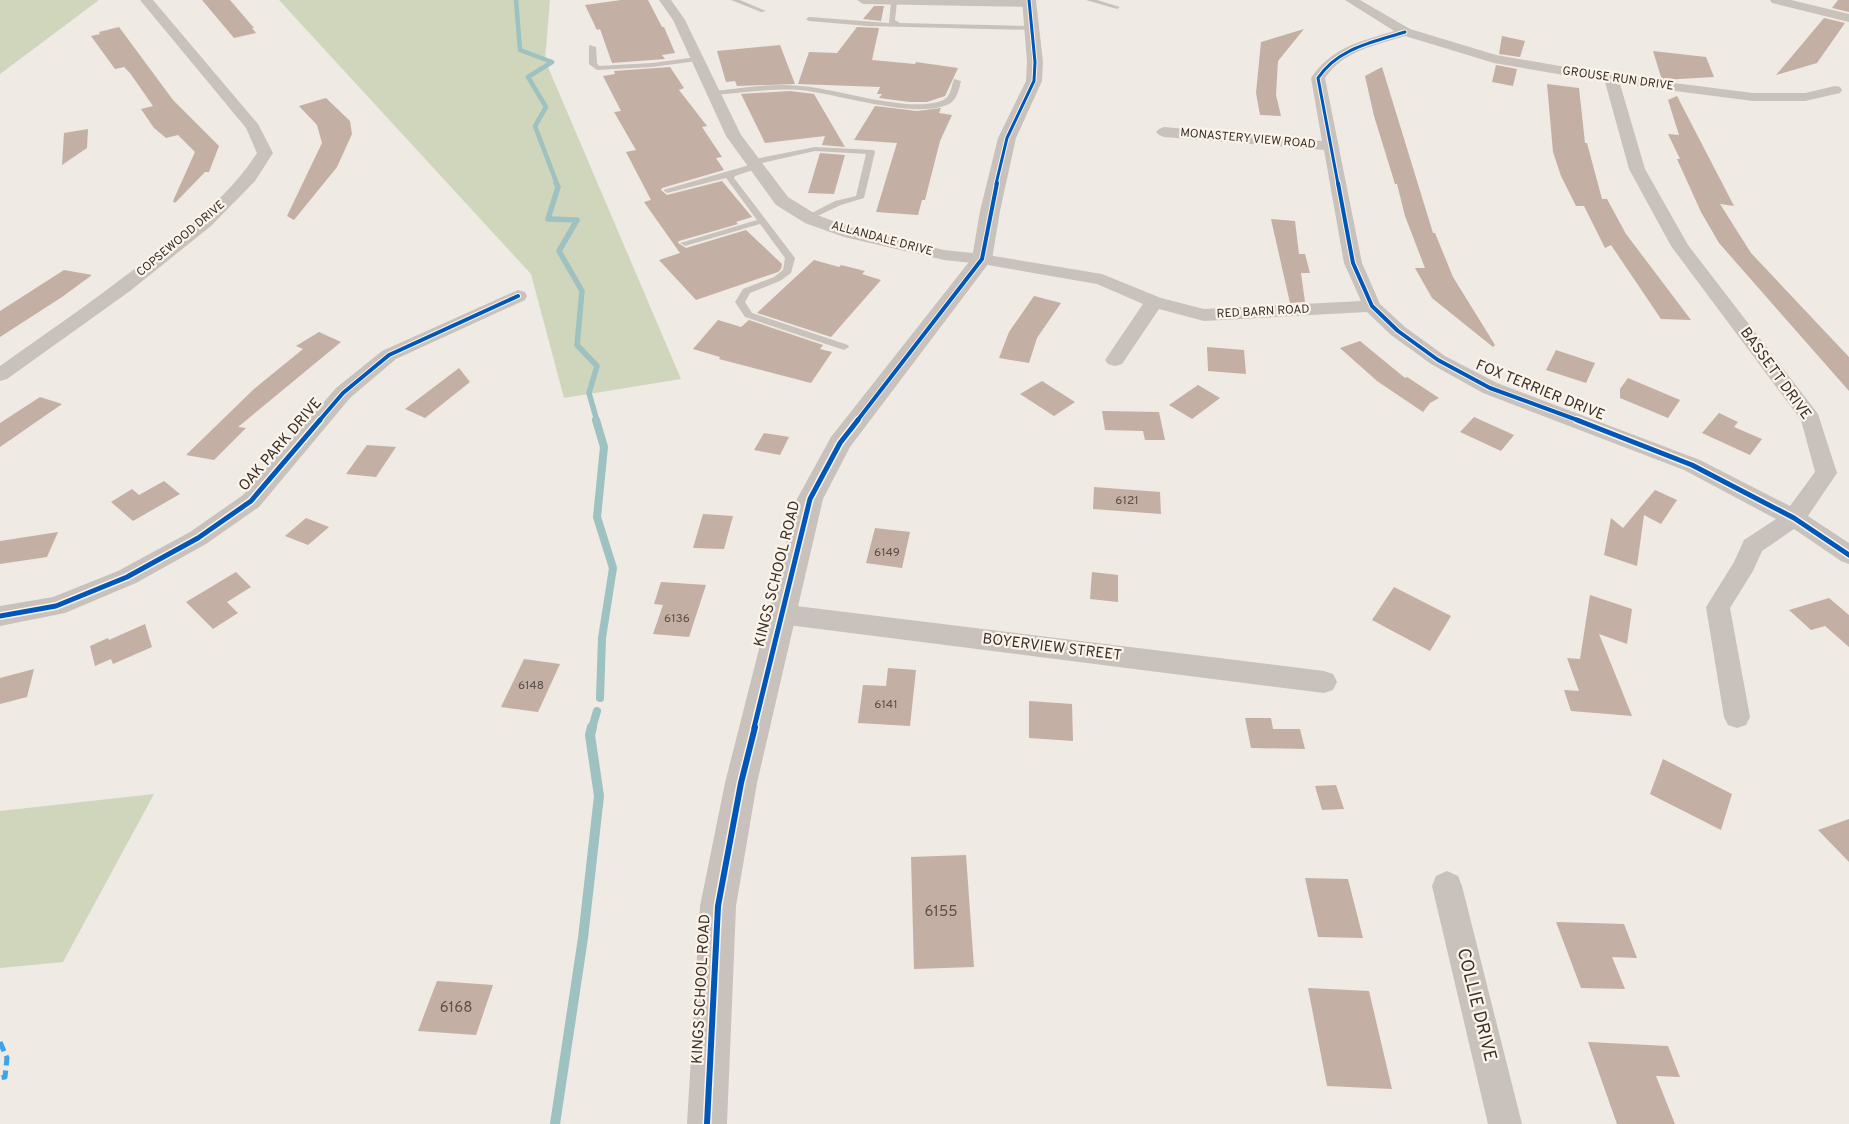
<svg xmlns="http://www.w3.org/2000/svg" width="1849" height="1124" font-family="Overpass,sans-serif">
<rect width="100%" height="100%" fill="#efeae3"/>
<g fill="#d0d6bc">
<polygon points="0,0 99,0 0,74"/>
<polygon points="279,0 550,0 545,60 681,379 564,398 531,274"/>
<polygon points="154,794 63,962 0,968 0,811"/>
</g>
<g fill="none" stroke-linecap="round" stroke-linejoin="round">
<polyline stroke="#9ec1c1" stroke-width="4.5" points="516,0 520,50 552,62 528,77 546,107 535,126 557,184"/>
<polyline stroke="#9ec1c1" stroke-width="5.5" points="556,183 558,187 548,219 577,220 559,251 582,291 577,345 597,366 589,393 597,421"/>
<g stroke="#9ec1c1" stroke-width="8">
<polyline points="596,420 604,447 597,517 613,568 602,638 600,698"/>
<polyline points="592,728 597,711"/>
</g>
<polyline stroke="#9ec1c1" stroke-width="10" points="555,1124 583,938 599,796 590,735 592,727"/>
</g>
<g fill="#c4afa4">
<polygon points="202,0 230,0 254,28 252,28 256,33 234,38"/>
<polygon points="621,0 648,0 662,27 664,27 675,53 662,55 665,59 612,63 600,29 597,30 585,5"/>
<polygon points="1838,0 1849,0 1849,12 1832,8"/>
<polygon points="874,6 884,6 881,21 863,19"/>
<polygon points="1824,18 1845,23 1817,63 1776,75"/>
<polygon points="119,27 173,100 219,146 209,172 205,172 175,203 173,201 195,152 178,135 166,138 154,128 141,109 153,106 130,73 124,67 115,69 91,36 100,34 99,32"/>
<polygon points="857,27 879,28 872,60 915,64 916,62 958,68 945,96 927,102 910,102 879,98 882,94 877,94 880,87 798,84 809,52 837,53"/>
<polygon points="1304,29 1278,61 1276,95 1281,116 1260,115 1256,93 1261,42"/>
<polygon points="1502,36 1525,41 1520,57 1499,54"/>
<polygon points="780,45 795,84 737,86 735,81 726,82 717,51"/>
<polygon points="1653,51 1706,57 1714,77 1662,80"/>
<polygon points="1496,65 1517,69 1513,86 1492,82"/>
<polygon points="670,67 684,88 679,90 707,126 702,127 722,157 716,158 724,170 662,188 661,190 667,195 722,181 752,217 736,222 738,224 679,241 678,243 686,248 746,230 782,264 781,269 778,272 696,300 659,260 680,253 644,202 651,200 626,152 636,150 614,112 621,111 603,76 615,74 614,71"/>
<polygon points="1382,67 1433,233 1435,233 1453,277 1495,345 1493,347 1432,298 1415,268 1425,268 1405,216 1397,184 1395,184 1374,116 1365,76"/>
<polygon points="1547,84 1579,88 1585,143 1587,143 1602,199 1607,199 1626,234 1691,320 1661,319 1611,245 1605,248 1584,206 1576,206 1561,176 1553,152"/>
<polygon points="790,91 814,94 845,147 822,145 825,136 765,143 741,94"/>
<polygon points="1677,96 1734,206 1720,204 1751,253 1849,357 1849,391 1719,243 1701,212 1677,159 1680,159 1668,134 1679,135 1668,100"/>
<polygon points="326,98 350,121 352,134 337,167 294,220 287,216 322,143 317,125 299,106"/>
<polygon points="875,106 917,111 941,108 939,113 952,115 940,141 925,200 922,200 918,215 876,212 897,143 854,140"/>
<polygon points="88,129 87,148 62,165 64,133"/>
<polygon points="820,153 845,155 834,194 808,193"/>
<polygon points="1271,219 1295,221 1299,254 1305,254 1310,273 1301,273 1305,302 1290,303"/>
<polygon points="814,260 839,267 841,265 865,271 862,274 881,280 831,337 757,313"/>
<polygon points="64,270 92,275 62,297 0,337 0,311"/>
<polygon points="1034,296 1061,303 1037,338 1029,363 999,358 1009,332"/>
<polygon points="718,320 741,327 749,320 823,345 820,349 832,352 811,383 719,359 720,357 693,349"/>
<polygon points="319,332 341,342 238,427 246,428 214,460 186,455 254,389 303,349 296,346"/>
<polygon points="1360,341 1405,378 1407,377 1439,398 1430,403 1423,412 1377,381 1340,348"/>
<polygon points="1207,347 1244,350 1246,374 1208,371"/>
<polygon points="1556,350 1595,363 1586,383 1546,370"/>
<polygon points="459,368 470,382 425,418 405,409"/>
<polygon points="1628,378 1680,400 1668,418 1620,398 1620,389"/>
<polygon points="1042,381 1075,402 1054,416 1020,394"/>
<polygon points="1198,385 1220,398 1192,419 1169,405"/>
<polygon points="40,397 62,404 0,447 0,423"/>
<polygon points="1102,411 1159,412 1165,440 1145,440 1143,431 1105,430"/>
<polygon points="1719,413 1738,422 1734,427 1762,439 1750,455 1702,433"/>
<polygon points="1474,417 1514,435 1501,451 1460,432"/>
<polygon points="764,433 789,437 780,455 754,450"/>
<polygon points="367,445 396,447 376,477 346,474"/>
<polygon points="164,481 180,494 133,521 111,502 132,489 139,495"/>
<polygon points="1094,487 1160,492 1161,514 1093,509"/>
<polygon points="1655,490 1677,500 1661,524 1644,515 1637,566 1604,555 1611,518 1623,528"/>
<polygon points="703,514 733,516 724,549 693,548"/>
<polygon points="306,518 329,527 308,545 285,536"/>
<polygon points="875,528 910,532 902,568 866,563"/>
<polygon points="58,532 47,557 0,564 0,541"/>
<polygon points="236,572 251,587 227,602 238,613 213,629 186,602"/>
<polygon points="1092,572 1118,575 1118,602 1090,599"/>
<polygon points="661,582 706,585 689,637 653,634 663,605 654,604"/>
<polygon points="1394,587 1451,616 1430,651 1372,620"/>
<polygon points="1590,595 1632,609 1627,644 1599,634 1632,716 1571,711 1564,690 1579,691 1567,658 1580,659"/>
<polygon points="1829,598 1849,615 1849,647 1825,626 1811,630 1789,610"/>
<polygon points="145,624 152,647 113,664 111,659 95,666 90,646 108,638 109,640"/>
<polygon points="524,659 560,664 538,712 501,707"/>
<polygon points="888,668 916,670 910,726 858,723 863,685 886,686"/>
<polygon points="34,669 27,697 0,704 0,678"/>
<polygon points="1029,701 1072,704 1073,741 1029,738"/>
<polygon points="1245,718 1271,718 1273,729 1300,729 1305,749 1251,748"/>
<polygon points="1663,759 1732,794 1721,830 1650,794"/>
<polygon points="1336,785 1344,809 1322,810 1315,786"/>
<polygon points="1849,819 1849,862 1818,830"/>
<polygon points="966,855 974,967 914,969 911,857"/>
<polygon points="1305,878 1348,879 1363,938 1318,937"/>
<polygon points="1556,922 1624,924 1637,958 1612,957 1625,989 1581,988"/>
<polygon points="437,981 493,985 476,1035 418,1031"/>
<polygon points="1308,988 1369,991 1392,1089 1327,1086"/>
<polygon points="1588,1042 1668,1046 1680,1077 1656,1076 1675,1124 1617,1124"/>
</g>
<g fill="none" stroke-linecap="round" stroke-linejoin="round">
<g fill="#c9c2bc" fill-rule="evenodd">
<polygon points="731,0 740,0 766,11 761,12"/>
<polygon points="894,0 897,2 895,20 900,23 1032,26 1035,28 1032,30 868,26 809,21 806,19 809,17 889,23 891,2"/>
<polygon points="1086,0 1097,0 1120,7 1117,9"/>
<polygon points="589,45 596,47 597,63 599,66 652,63 697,57 701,59 697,61 652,67 597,70 589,64"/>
<path d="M954,79L961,81C959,89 957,100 949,104C917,120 838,94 801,90C772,88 742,93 713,95L709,93L713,91C742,88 772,83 801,86C839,89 907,113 941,101C951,98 951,87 954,79Z"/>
<polygon points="815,147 874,150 875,152 864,198 841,205 811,219 808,220 804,217 835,201 856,196 866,154 815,151 757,164 760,166 759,168 735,176 734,178 795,258 791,273 780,281 750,293 745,302 752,313 848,345 849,347 844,350 745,317 735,302 743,289 774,277 783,270 785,258 760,224 685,246 680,243 757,220 726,178 667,193 663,190 753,164 749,162 750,160"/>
</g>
<g fill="#c9c2bc" fill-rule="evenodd">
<path d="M140,0H153L258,124L273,153L255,181L211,226L130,291L7,379L0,381V366C54,328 109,290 160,249C196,221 232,192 257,153L246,128Z"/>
<path d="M659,0H671L685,20L741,135L788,197L817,215L855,229L944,250L982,254L1102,274L1161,298L1204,309L1361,301L1344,263L1324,150L1164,137L1159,135L1156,132L1159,129L1164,127L1322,141L1311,78C1333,46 1360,42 1394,31L1345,0H1360L1410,29L1496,55L1611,75L1753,93H1805L1835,86L1840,87L1842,90L1840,93L1805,101H1753L1620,84L1645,169L1688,245L1818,414L1837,473L1808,516L1849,543V564L1841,561L1794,529L1762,551L1753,571L1730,608L1750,717L1746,725L1737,728L1728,725L1724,717L1706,607L1734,562L1744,540L1776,519L1684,470L1483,393L1431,364L1391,335L1367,312L1204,321L1159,309L1122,364L1115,366L1108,364L1105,360L1143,304L1097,284L982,264L944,260L844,237L805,223L776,205L726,136L673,20ZM1405,36L1494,63L1605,82L1629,169L1671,246L1801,420L1815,472L1790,506L1700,460L1497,383L1445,356L1405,327L1380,304L1362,263L1325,78C1343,51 1376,45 1405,36Z"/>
<polygon points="857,0 1033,0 1036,3 1030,7 863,4"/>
<polygon points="1770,0 1791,0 1849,14 1849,22 1772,3"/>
<polygon points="518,290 525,292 527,296 525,300 396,359 350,398 259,507 206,544 136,583 65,613 0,626 0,606 53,597 118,571 190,532 243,495 336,388 382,351"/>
<polygon points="780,604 1324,671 1333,674 1337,682 1333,690 1324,693 780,624 771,621 768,614 771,607"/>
<polygon points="1447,871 1458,876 1462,886 1522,1124 1488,1124 1432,886 1436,876"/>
</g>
<polygon fill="#c9c2bc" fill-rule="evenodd" points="1022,0 1036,0 1043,62 1042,81 1016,138 1000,211 992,259 850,447 823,499 757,783 736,906 727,1124 687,1124 700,906 725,783 797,499 831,437 972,258 980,211 998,138 1026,81 1027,62"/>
<polyline stroke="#3fa3eb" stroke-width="5" stroke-dasharray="10 5" stroke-linecap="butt" points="0,1042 7,1058 5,1077 0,1078"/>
<defs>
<g id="cycleway-far3">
<polyline points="996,184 1007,138 1034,81 1035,62 1029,0"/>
<path d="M1338,184L1318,78C1338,48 1373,42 1405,32"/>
</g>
<g id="cycleway-far2">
<polyline points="1338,183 1353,263 1372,306 1398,331 1438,360 1490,388 1580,421"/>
<polyline points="319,421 343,393 389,355 518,296"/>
<polyline points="857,421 982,259 997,183"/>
</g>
<g id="cycleway-far1">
<polyline points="1577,420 1692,465 1794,518 1849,555"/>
<polyline points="0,616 56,606 127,577 198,538 251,501 320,420"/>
<polyline points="754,728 810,499 840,443 858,420"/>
</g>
<polyline id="cycleway" points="707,1124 718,906 741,783 755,727"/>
</defs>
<use href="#cycleway-far3" stroke="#fbf4eb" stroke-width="5"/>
<use href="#cycleway-far2" stroke="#fbf4eb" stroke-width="6"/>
<use href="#cycleway-far1" stroke="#fbf4eb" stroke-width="8"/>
<use href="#cycleway" stroke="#fbf4eb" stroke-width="9"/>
<use href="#cycleway-far3" stroke="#0057b8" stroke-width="3"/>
<use href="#cycleway-far2" stroke="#0057b8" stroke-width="4"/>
<use href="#cycleway-far1" stroke="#0057b8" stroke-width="5"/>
<use href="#cycleway" stroke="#0057b8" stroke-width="6"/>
</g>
<g text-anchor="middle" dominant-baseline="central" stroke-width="4.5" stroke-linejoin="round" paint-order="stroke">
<g font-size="12" fill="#3a2f29" stroke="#fbf4eb">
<text transform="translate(1618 79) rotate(8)">GROUSE RUN DRIVE</text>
<text transform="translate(1248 139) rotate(5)">MONASTERY VIEW ROAD</text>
<text transform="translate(181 239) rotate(-40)">COPSEWOOD DRIVE</text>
<text transform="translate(882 239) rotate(15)">ALLANDALE DRIVE</text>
<text transform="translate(1263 312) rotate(-3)">RED BARN ROAD</text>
</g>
<g font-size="12" fill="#5c4f48">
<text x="1127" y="501">6121</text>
<text x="887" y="553">6149</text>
<text x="677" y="619">6136</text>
<text x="531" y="686">6148</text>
<text x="886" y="705">6141</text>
</g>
<g font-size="15" fill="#3a2f29" stroke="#fbf4eb">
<text transform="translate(1775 374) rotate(54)">BASSETT DRIVE</text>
<text transform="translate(1540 391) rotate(22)">FOX TERRIER DRIVE</text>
<text transform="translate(281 445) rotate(-49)">OAK PARK DRIVE</text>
<text transform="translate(778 574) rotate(-76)">KINGS SCHOOL ROAD</text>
<text transform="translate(1052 648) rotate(7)">BOYERVIEW STREET</text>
<text transform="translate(702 989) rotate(-87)">KINGS SCHOOL ROAD</text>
</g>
<g font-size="15" fill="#5c4f48">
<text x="941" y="912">6155</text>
<text x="456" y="1008">6168</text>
</g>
<g font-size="18" fill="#3a2f29" stroke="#fbf4eb">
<text transform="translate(1476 1005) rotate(76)">COLLIE DRIVE</text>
</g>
</g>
</svg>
